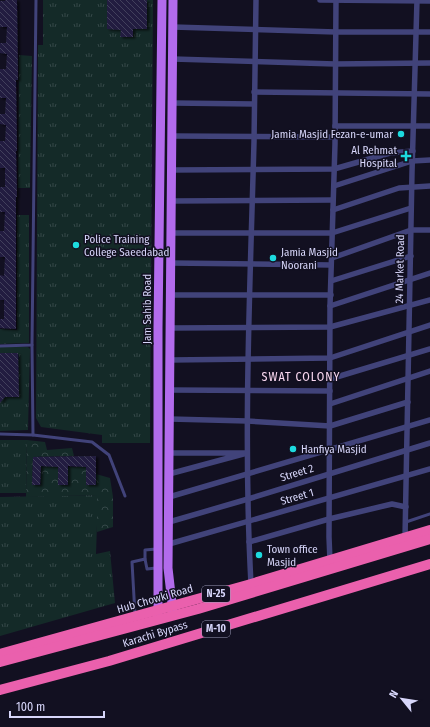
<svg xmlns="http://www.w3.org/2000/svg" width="430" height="727" font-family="'Fira Sans Condensed',sans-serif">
<defs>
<pattern id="grass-tufts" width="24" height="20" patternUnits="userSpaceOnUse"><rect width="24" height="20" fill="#142a28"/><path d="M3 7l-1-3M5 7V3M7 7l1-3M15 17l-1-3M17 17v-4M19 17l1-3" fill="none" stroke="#354848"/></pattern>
<pattern id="forest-crowns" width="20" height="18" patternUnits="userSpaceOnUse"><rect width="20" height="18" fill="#142a28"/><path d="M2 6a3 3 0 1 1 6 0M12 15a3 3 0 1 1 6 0" fill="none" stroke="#354848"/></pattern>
<pattern id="building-back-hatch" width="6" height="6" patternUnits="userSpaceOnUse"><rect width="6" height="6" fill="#231f40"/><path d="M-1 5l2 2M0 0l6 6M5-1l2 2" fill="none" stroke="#423f5c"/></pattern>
<filter id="shadow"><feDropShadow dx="2.5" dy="1.5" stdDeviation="1" flood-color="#0009"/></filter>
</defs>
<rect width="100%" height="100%" fill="#121021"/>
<g fill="url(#grass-tufts)">
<polygon points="43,0 153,0 150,443 102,443 102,435 41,427 36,418 38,45 43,45"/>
<polygon points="19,55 32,56 30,188 18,188"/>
<polygon points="17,215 29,215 29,343 0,344 0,329 17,330"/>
<polygon points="0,347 28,347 30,349 28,430 0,431 0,403 5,397 19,397 18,353 0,353"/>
<polygon points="0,440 27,440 26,493 0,493"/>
<polygon points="98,495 96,554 110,551 115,603 0,636 0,497"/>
</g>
<polygon fill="url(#forest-crowns)" points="27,440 45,442 47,450 72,448 74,456 33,457 32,485 40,485 41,466 58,467 59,485 68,485 68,467 86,467 86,485 96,485 96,474 110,478 113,497 113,527 97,532 97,495 26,497"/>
<g fill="url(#building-back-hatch)" filter="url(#shadow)">
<polygon points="5,0 17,0 18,80 16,80 17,151 16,151 17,197 16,197 16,329 0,328 0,319 4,319 4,300 0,300 0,275 4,276 5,257 0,257 0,231 4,231 5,212 0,212 0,187 5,187 5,168 0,168 0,141 5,141 6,125 0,124 0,114 5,114 6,98 0,98 0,69 6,69 7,54 0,53 0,43 6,43 7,27 0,27 0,1 5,1"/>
<polygon points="107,0 147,0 147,29 133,29 133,37 120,37 121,30 107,29"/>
<polygon points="0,353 18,353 19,397 5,397 0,403"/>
<polygon points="96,456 96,485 86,485 86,467 68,466 68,485 58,485 58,467 41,466 40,485 32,485 33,457"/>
</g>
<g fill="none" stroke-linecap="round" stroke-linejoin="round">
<g stroke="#41437a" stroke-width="3">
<polyline points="0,346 32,345 36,0"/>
<polyline points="0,434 33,435 32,345"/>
<polyline points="33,435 92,442 109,455 125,496"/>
<polyline points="406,522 430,514"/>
<polyline points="145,559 145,550 156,549"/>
<polyline points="135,615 132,562 145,559 147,569 156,568"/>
</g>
<g stroke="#41437a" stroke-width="5.5">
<polyline points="320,0 430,1"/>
<polyline points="173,27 336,32 430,32"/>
<polyline points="173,59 335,64 430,63"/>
<polyline points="254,92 430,94"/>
<polyline points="172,103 254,104"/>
<polyline points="335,126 430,126"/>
<polyline points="172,136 335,137"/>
<polyline points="171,170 334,169 390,153 413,151"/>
<polyline points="334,186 412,161 430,160"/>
<polyline points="171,201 333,200"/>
<polyline points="333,210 399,188 430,186"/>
<polyline points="171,233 332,233 411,208"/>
<polyline points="332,258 411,230 430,230"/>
<polyline points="170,263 331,265"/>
<polyline points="331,281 411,256"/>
<polyline points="170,295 331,295"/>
<polyline points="330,306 430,273"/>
<polyline points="170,328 330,327 430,300"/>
<polyline points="170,360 330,358 430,325"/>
<polyline points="330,379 430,349"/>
<polyline points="170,390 330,391"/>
<polyline points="330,404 430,371"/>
<polyline points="170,419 247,421 330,426 408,402"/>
<polyline points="169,474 247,453 169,453"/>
<polyline points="169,497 430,420"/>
<polyline points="169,522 248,499 430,443"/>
<polyline points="405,538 412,172 417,0"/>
<polyline points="249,542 329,519 392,504 406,507"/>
<polyline points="169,544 430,469"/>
<polyline points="330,561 329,537 330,306 335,144 336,0"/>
<path d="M251,584C243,437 250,289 254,142C255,95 255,47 256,0"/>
</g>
<g stroke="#b26bec" stroke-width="9">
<polyline points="173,612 168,568 173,0"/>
<polyline points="158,616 158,328 162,0"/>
</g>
<g stroke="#ea60ad" stroke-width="10">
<polyline points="0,654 251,584 430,530"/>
<polyline points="0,662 198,609 430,539"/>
<polyline points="0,690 109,661 430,564"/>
</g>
</g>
<g fill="#1ddadf" stroke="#121021" stroke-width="1.5">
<circle cx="401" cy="134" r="4"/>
<path d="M404 150h4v4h4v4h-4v4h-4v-4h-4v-4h4z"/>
<circle cx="76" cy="245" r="4"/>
<circle cx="273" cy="258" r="4"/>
<circle cx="293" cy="449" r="4"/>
<circle cx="259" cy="555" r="4"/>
</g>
<g text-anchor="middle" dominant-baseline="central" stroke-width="3" stroke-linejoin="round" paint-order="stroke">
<g fill="#121021" stroke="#9c9bb9" stroke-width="1">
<rect x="202" y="586" width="28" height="16" rx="3"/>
<rect x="202" y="621" width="28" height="16" rx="3"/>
</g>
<g font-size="10" font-weight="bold" fill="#d7d6fa">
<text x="216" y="594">N-25</text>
<text x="216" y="629">M-10</text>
</g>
<g font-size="11" fill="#d7d6fa" stroke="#121021" text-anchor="start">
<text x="393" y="134" text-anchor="end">Jamia Masjid Fezan-e-umar</text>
<text x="397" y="150" text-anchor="end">Al Rehmat<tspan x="397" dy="13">Hospital</tspan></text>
<text x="84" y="239">Police Training<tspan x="84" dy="13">College Saeedabad</tspan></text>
<text x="281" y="252">Jamia Masjid<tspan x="281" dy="13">Noorani</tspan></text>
<text x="301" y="449">Hanfiya Masjid</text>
<text x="267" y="549">Town office<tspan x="267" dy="13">Masjid</tspan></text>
</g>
<g font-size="11" fill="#d7d6fa" stroke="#121021">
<text transform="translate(400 269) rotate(-89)">24 Market Road</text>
<text transform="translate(147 309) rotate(-90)">Jam Sahib Road</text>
<text transform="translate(297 473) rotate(-17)">Street 2</text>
<text transform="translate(297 497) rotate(-16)">Street 1</text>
<text transform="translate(155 599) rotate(-16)">Hub Chowki Road</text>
<text transform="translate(155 634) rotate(-17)">Karachi Bypass</text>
</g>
<g font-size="12" letter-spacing="1" fill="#fad8f0" stroke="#121021">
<text x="301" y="377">SWAT COLONY</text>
</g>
</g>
<g transform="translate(402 699) rotate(300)" stroke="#121021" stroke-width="3" paint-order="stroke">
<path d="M0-3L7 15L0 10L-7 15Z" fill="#d7d6fa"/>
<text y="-6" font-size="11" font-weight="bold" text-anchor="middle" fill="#d7d6fa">N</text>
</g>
<path d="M10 711v6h94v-6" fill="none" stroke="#d7d6fa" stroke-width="2"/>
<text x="16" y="711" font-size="12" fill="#d7d6fa" stroke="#121021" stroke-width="3" paint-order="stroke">100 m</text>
</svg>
